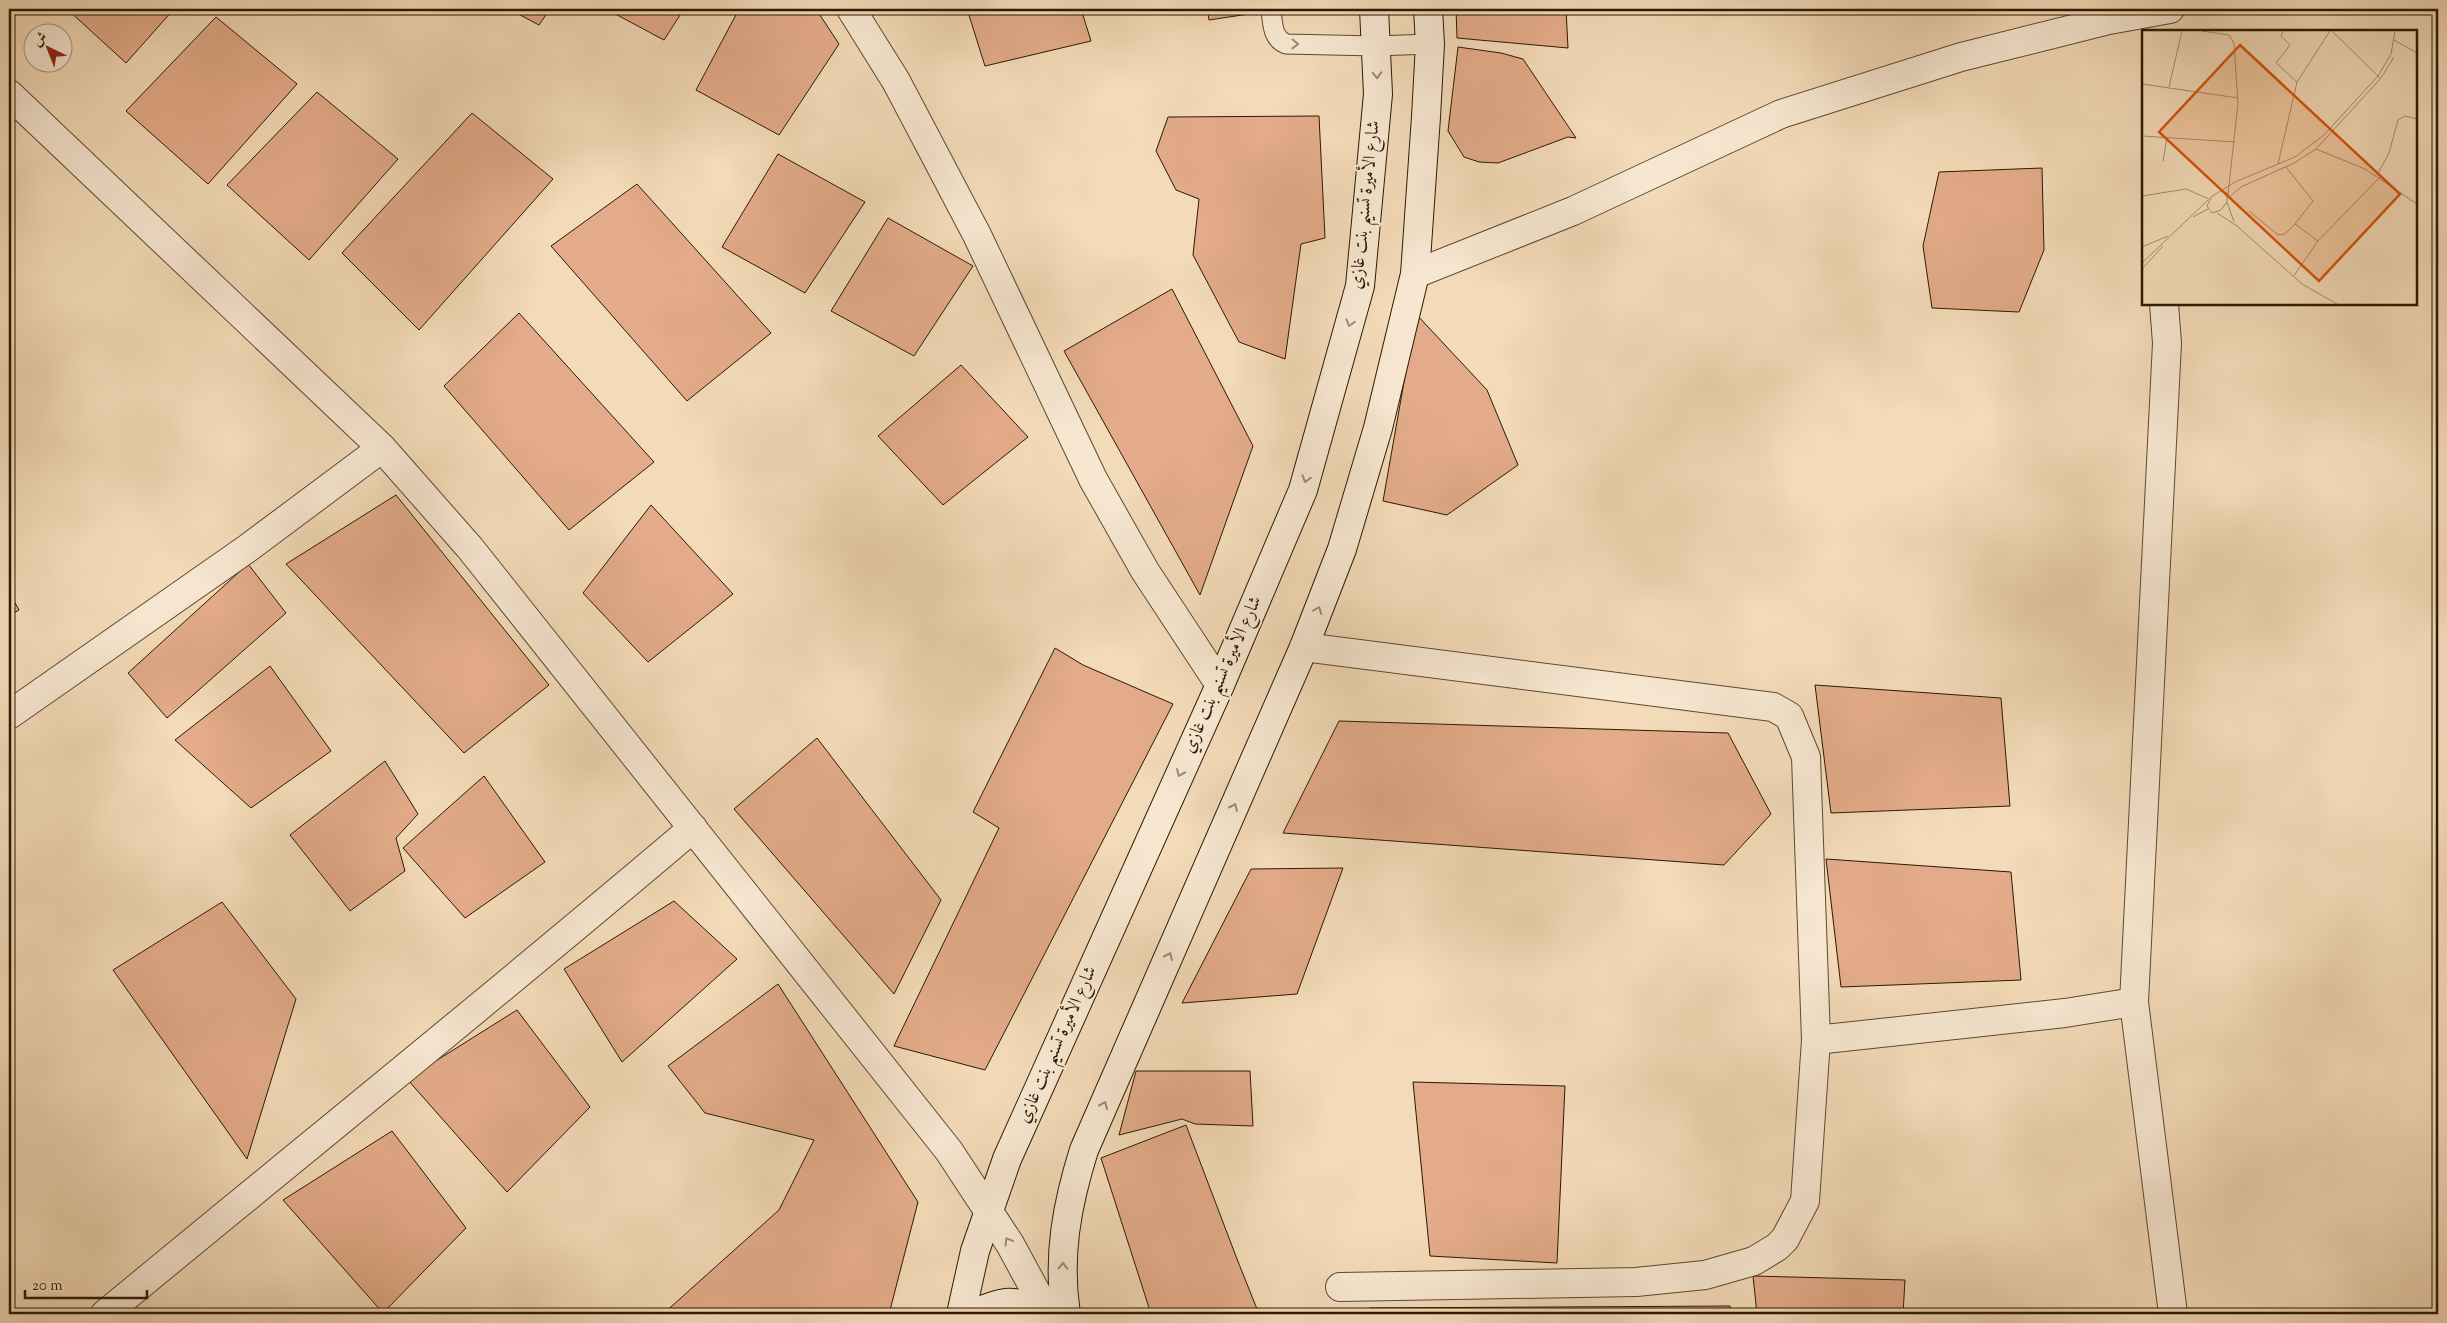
<svg xmlns="http://www.w3.org/2000/svg" width="2447" height="1323" font-family="'Sorts Mill Goudy',Amiri,serif">
<rect width="100%" height="100%" fill="#f3dab8"/>
<filter id="stains"><feTurbulence type="fractalNoise" baseFrequency=".004" numOctaves="4"/><feColorMatrix values="0 0 0 0 .2 0 0 0 0 .09 0 0 0 0 .02 0 0 0 .5 -.17"/></filter>
<radialGradient id="worn" r=".72"><stop offset=".6" stop-color="#630" stop-opacity="0"/><stop offset="1" stop-color="#630" stop-opacity=".3"/></radialGradient>
<g fill="#e3ab89" stroke="#2b1902">
<polygon points="67,9 174,9 126,63"/>
<polygon points="509,9 550,9 539,25"/>
<polygon points="606,9 684,9 664,40"/>
<polygon points="739,9 816,9 839,44 779,135 696,90"/>
<polygon points="967,9 1081,9 1091,41 985,66"/>
<polygon points="1207,9 1282,9 1209,20"/>
<polygon points="1456,9 1566,9 1568,48 1457,38"/>
<polygon points="216,17 297,84 208,184 126,111"/>
<polygon points="1458,47 1501,53 1523,59 1576,138 1568,137 1498,163 1479,162 1464,157 1448,131"/>
<polygon points="317,92 398,159 309,260 227,185"/>
<polygon points="472,113 553,179 419,330 342,253"/>
<polygon points="1319,116 1325,238 1301,244 1285,359 1239,342 1193,255 1199,199 1176,190 1156,151 1168,117"/>
<polygon points="778,154 865,202 805,293 722,247"/>
<polygon points="2042,168 2044,250 2019,312 1932,308 1923,246 1939,172"/>
<polygon points="637,184 771,333 687,401 551,246"/>
<polygon points="888,218 973,266 914,356 831,311"/>
<polygon points="1172,289 1253,446 1200,595 1064,351"/>
<polygon points="519,313 654,462 569,530 444,386"/>
<polygon points="1416,314 1487,390 1518,465 1447,515 1383,501"/>
<polygon points="961,365 1028,437 943,505 878,436"/>
<polygon points="396,495 549,685 464,753 286,564"/>
<polygon points="651,505 733,594 648,662 583,593"/>
<polygon points="248,564 286,613 167,718 128,673"/>
<polygon points="9,592 19,610 9,616"/>
<polygon points="1055,648 1083,665 1173,704 985,1070 894,1046 999,828 973,812"/>
<polygon points="270,666 331,751 251,808 175,740"/>
<polygon points="1815,685 2001,698 2010,806 1831,813"/>
<polygon points="1339,721 1728,733 1771,814 1724,865 1283,833"/>
<polygon points="817,738 941,900 894,994 734,809"/>
<polygon points="385,761 418,814 396,838 405,871 350,911 290,835"/>
<polygon points="484,776 545,862 465,918 403,848"/>
<polygon points="1826,859 2011,872 2021,980 1841,987"/>
<polygon points="1343,868 1297,994 1182,1003 1251,869"/>
<polygon points="674,901 737,959 622,1062 564,969"/>
<polygon points="222,902 296,999 247,1159 113,970"/>
<polygon points="778,984 918,1202 889,1314 663,1314 779,1210 814,1140 705,1113 668,1066"/>
<polygon points="517,1010 590,1107 507,1192 407,1079"/>
<polygon points="1136,1071 1250,1071 1253,1126 1195,1124 1182,1119 1119,1135"/>
<polygon points="1413,1082 1565,1086 1557,1263 1430,1256"/>
<polygon points="1186,1125 1237,1259 1259,1314 1151,1314 1101,1158"/>
<polygon points="392,1131 466,1228 383,1313 283,1200"/>
<polygon points="1753,1276 1905,1280 1903,1314 1757,1314"/>
<polygon points="1730,1306 1730,1314 1367,1314 1369,1308"/>
</g>
<g fill="none" stroke-linecap="round" stroke-linejoin="round">
<defs>
<path id="service" d="M1271,11C1273,24 1272,38 1286,44L1376,46L1430,44"/>
<g id="minor">
<polyline points="851,9 896,81 977,235 1093,479 1145,571 1220,685"/>
<polyline points="9,94 382,448 470,548 949,1151 1010,1244 1048,1314"/>
<polyline points="1415,274 1573,211 1781,114 1961,57 2109,20 2170,9"/>
<polyline points="2164,304 2167,343 2134,1002 2173,1314"/>
<polyline points="1304,647 1773,707 1789,716 1806,757 1816,1040 2065,1013 2134,1002"/>
<polyline points="9,715 248,548 382,448"/>
<polyline points="1340,1287 1636,1282 1705,1275 1754,1261 1777,1247 1785,1239 1805,1201 1816,1040"/>
<path d="M105,1314C301,1152 499,993 693,828"/>
</g>
<g id="secondary">
<polyline points="961,1314 975,1251 1007,1159 1220,685 1303,490 1360,286 1378,94 1374,9"/>
<path d="M974,1314C1002,1300 1017,1298 1044,1314"/>
<path d="M1066,1314C1057,1257 1067,1204 1084,1150L1304,647L1342,549L1378,428L1415,274L1426,117L1430,44L1428,9"/>
</g>
</defs>
<use href="#service" stroke="#5d4930" stroke-width="21"/>
<use href="#minor" stroke="#5d4930" stroke-width="30"/>
<use href="#secondary" stroke="#2b1902" stroke-width="30"/>
<use href="#service" stroke="#f7e7d1" stroke-width="19"/>
<use href="#minor" stroke="#f7e7d1" stroke-width="28"/>
<use href="#secondary" stroke="#f7e7d1" stroke-width="28"/>
</g>
<defs><path id="oneway-chevron" d="M-2-3.5L2.5 0L-2 3.5" fill="none" stroke-width="1.6" stroke-linecap="round" stroke-linejoin="round" transform="scale(1.25)"/></defs>
<g stroke="#9b8a74">
<use href="#oneway-chevron" transform="translate(1295 44) rotate(1)"/>
<use href="#oneway-chevron" transform="translate(1377 75) rotate(88)"/>
<use href="#oneway-chevron" transform="translate(1350 323) rotate(106)"/>
<use href="#oneway-chevron" transform="translate(1306 479) rotate(106)"/>
<use href="#oneway-chevron" transform="translate(1318 610) rotate(-69)"/>
<use href="#oneway-chevron" transform="translate(1180 773) rotate(114)"/>
<use href="#oneway-chevron" transform="translate(1234 807) rotate(-66)"/>
<use href="#oneway-chevron" transform="translate(1169 956) rotate(-66)"/>
<use href="#oneway-chevron" transform="translate(1104 1105) rotate(-66)"/>
<use href="#oneway-chevron" transform="translate(1008 1241) rotate(-121)"/>
<use href="#oneway-chevron" transform="translate(1063 1266) rotate(-89)"/>
</g>
<g text-anchor="middle" dominant-baseline="central" stroke-width="4" stroke-linejoin="round" paint-order="stroke">
<g font-size="18" fill="#2b1902" stroke="#f7e7d1">
<text transform="translate(1366 205) rotate(-84)">شارع الأميرة تسنيم بنت غازي</text>
<text transform="translate(1223 675) rotate(-66)">شارع الأميرة تسنيم بنت غازي</text>
<text transform="translate(1058 1045) rotate(-66)">شارع الأميرة تسنيم بنت غازي</text>
</g>
</g>
<g transform="translate(2142 30)">
<rect width="275" height="275" fill="#f3dab8"/>
<path fill="none" stroke="#a38d6f" stroke-width="1" d="M60,1L87,5L92,13L96,73L86,165M141,1L139,6L148,15L134,33L155,52M190,1L238,48M252,10L275,23M0,54L96,68M27,57L40,1M0,106L93,112M174,119L223,139L275,174M21,131L25,108M136,134L155,52L188,1M144,137L171,171L153,194L176,211M235,145L247,123L256,90L263,86L275,89M79,161L85,163V172L79,180L70,183L65,176L69,167L93,152L153,127L182,105L236,46L249,24L253,1M0,166L44,159L67,169M86,168L99,157L152,133L174,119L239,48L252,27M85,172L92,192M107,181L136,205L143,204L153,194M75,183L95,196L160,254L195,274M51,187L66,179M0,217L26,206M0,233L66,170M0,239L21,216M151,247L176,211L238,147"/>
<path fill="#d5530b" fill-opacity="0.15" stroke="#d5530b" stroke-width="2.5" d="M98,15L258,164L177,251L17,102Z"/>
<rect width="275" height="275" fill="none" stroke="#2b1902" stroke-width="2.5"/>
</g>
<rect width="2447" height="1323" fill="none" stroke="#f3dab8" stroke-width="30"/>
<rect x="10" y="10" width="2427" height="1303" fill="none" stroke="#2b1902" stroke-width="2.5"/>
<rect x="15" y="15" width="2417" height="1293" fill="none" stroke="#2b1902"/>
<g transform="translate(48 48) rotate(317)"><circle r="24" fill="#f7e7d1" stroke="#a5957e"/>
<path d="M0-4L9 19L0 12L-9 19Z" fill="#8f2418"/>
<text y="-8" font-size="14" font-weight="bold" text-anchor="middle" fill="#2b1902">ش</text>
</g>
<path d="M25 1290v8h122v-8" fill="none" stroke="#2b1902" stroke-width="2.5"/>
<text x="32" y="1290" font-size="15" fill="#2b1902" stroke="#f7e7d1" stroke-width="4" paint-order="stroke">20 m</text>
<rect width="100%" height="100%" filter="url(#stains)"/>
<rect width="100%" height="100%" fill="url(#worn)"/>
</svg>
